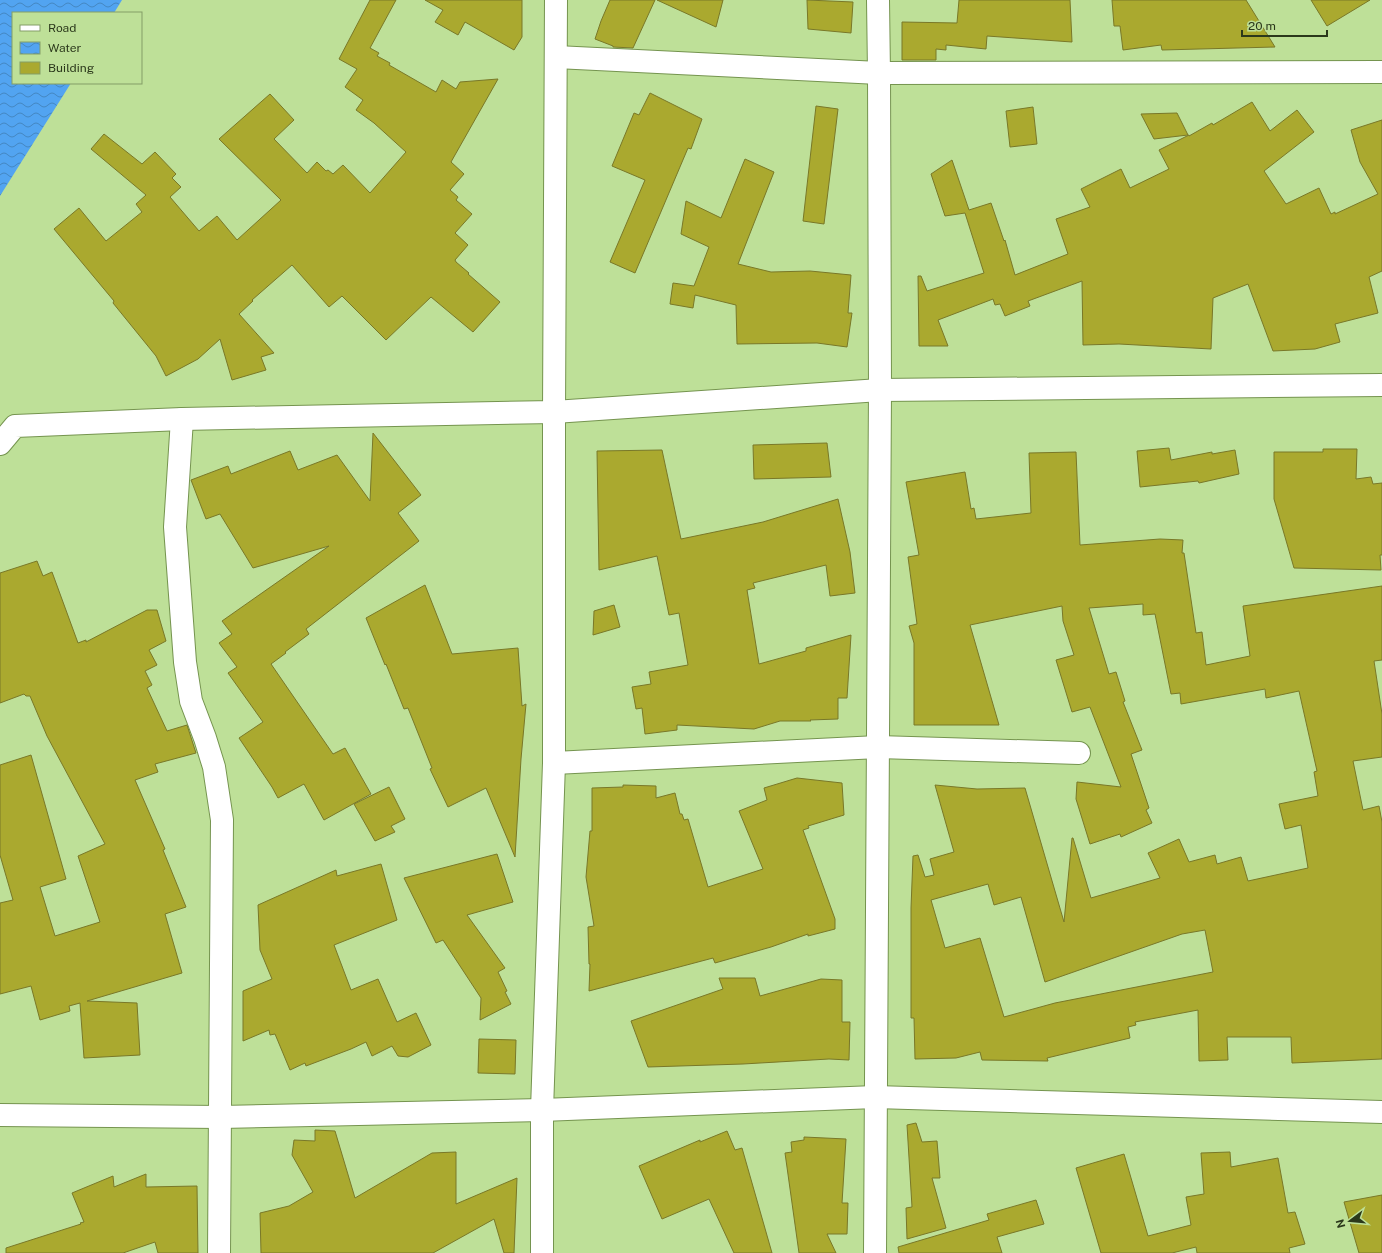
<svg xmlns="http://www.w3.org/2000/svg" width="1382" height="1253" font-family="'Public Sans',sans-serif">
<defs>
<pattern id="water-waves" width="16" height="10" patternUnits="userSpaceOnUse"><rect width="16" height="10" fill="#52a4f1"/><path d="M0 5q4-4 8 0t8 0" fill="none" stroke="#4487c2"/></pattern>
</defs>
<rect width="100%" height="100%" fill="#bee098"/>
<polygon fill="url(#water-waves)" points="0,0 122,0 114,13 13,13 13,83 71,83 0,196"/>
<g fill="#aaa92f" stroke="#797828" fill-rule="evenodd">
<polygon points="370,0 396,0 370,48 379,53 377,56 390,63 389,65 436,92 442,80 456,89 460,82 498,79 451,162 464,174 450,190 458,197 456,200 472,214 455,233 468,245 455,260 456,262 469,273 468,274 500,302 473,332 431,297 386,340 342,296 329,307 292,265 252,300 253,301 239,314 274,353 261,357 266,370 232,380 220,339 198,359 166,376 156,356 113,303 114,301 54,229 79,208 106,241 142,212 136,204 146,195 91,149 104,134 142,164 155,152 176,174 172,178 181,187 170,197 199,231 217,216 237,240 281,200 219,139 270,94 294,120 274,139 307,173 317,162 326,171 328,170 333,174 343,165 370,193 406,152 374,123 356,110 363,100 345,87 357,69 339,59"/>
<polygon points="425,0 522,0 522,37 514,50 465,22 458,35 435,22 443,10"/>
<polygon points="610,0 655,0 633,48 613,47 613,46 595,39 601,21"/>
<polygon points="657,0 723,0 716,27"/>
<polygon points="807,0 853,2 851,33 808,29"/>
<polygon points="959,0 1070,0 1072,42 987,36 986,49 946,45 946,50 936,49 936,60 902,60 902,22 957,23"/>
<polygon points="1112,0 1246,0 1275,47 1162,50 1161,45 1123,50 1120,26 1114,26"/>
<polygon points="1311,0 1370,0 1327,26"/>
<polygon points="650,93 702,119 691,149 688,148 635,273 610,262 645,180 612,166 634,113 639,115"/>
<polygon points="1252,102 1270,131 1297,110 1314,132 1264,171 1286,204 1319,188 1331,214 1335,212 1335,214 1378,194 1360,162 1351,130 1382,120 1382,271 1369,277 1378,313 1335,324 1340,342 1315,349 1273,351 1248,284 1213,298 1211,349 1119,344 1083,345 1082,281 1028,301 1030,306 1005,316 1000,304 995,305 993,299 938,320 948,346 919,346 918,276 921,276 927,291 984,273 965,213 945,216 931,174 952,160 969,210 991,203 1004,241 1005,240 1015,275 1068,254 1056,219 1090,207 1081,189 1121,169 1130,188 1169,169 1159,150 1189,135 1189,136 1212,123 1213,125"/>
<polygon points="816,106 838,109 824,224 803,221"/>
<polygon points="1033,107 1037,144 1010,147 1006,111"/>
<polygon points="1177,113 1188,135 1154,139 1141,114"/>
<polygon points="745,159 774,172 738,264 771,272 810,271 851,275 848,313 852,313 847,347 817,343 737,344 736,305 695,295 693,308 670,304 673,283 694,286 709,247 681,234 686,201 721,218"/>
<polygon points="373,433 421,495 398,513 419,541 306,629 309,634 285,652 286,653 271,664 333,754 345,748 371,794 324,820 304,784 278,798 272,787 239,738 263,722 228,673 237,667 219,643 232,634 222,621 329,546 253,568 220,514 206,519 191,480 228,466 231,474 290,451 298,470 337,455 370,501"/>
<polygon points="827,443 831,477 754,479 753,445"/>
<polygon points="1169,448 1171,460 1212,452 1212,454 1235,450 1239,474 1199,483 1198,481 1140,487 1137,451"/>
<polygon points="1323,449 1357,449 1356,479 1371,477 1373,484 1382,483 1382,555 1380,555 1381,570 1294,568 1274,499 1274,452 1323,452"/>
<polygon points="662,450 681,539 763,522 838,499 850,552 855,593 830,596 826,565 753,583 755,588 747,590 759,664 806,651 806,648 851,635 847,698 838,698 838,719 810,720 811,721 780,721 754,729 677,725 677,730 645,734 642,708 636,709 632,687 651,684 649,672 688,665 679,613 669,615 657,556 599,570 597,451"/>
<path d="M1076,452L1080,545L1160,539L1183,540L1182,553H1184L1196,633L1202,632L1206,665L1250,656L1243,606L1382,586V660L1374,661L1382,714V757L1353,761L1363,810L1379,806L1382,822V1059L1292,1063L1291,1037H1227L1228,1060L1199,1061L1198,1010L1135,1022L1136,1025L1128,1027L1130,1038L1047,1058L1048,1061L982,1060L980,1052L956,1058L915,1059L914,1018H911V908L913,856L918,855L925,877L934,875L930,859L954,852L935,785L977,789L1025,788L1064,922L1072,838H1073L1091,898L1160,878L1148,853L1179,839L1189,862L1215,855L1217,864L1241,857L1248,881L1308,868L1301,825L1285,829L1279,804L1318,796L1314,772L1317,771L1299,691L1266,698L1265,689L1181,704L1180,693L1171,694L1155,614L1143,615V604L1089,608L1109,674L1116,672L1125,701L1123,702L1142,750L1131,754L1149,808L1146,810L1152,823L1121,837L1120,834L1090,844L1076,799L1077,782L1121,787L1090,707L1072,712L1056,660L1074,655L1063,621L1062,606L970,625L999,725H914V643L909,626L917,624L908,557L919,555L906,482L965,472L971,509L974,508L976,519L1031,513L1029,453ZM988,884L994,905L1021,897L1045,982L1182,934L1205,930L1213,972L1055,1003L1004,1017L980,938L945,948L931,900Z"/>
<polygon points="37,561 43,576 52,572 78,643 86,640 86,642 147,610 157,610 166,641 149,650 157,665 145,671 152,685 147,688 167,731 187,725 196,753 155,764 158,772 135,780 165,849 163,850 186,907 165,914 182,973 87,1001 137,1003 140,1055 84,1058 80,1003 69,1006 70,1011 40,1020 31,986 0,994 0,903 13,900 0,855 0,765 31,755 66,879 40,887 55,936 100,922 78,856 105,844 47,736 30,696 26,696 24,694 0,703 0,573"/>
<polygon points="425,585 452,654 518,648 522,706 526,704 521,759 515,857 486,788 448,807 430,769 432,768 408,708 404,709 386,664 385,665 366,618"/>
<polygon points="614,605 620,627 593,635 594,611"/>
<polygon points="797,778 842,783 844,815 808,826 809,828 803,830 835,919 835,929 808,936 808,934 771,947 715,963 713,958 589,991 590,964 589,964 588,927 594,926 586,877 590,831 592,831 592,788 623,787 623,785 656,786 656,798 675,793 680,814 682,814 684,820 688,819 708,887 763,869 739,811 767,800 764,788"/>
<polygon points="389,787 405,819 391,826 395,832 375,841 354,804"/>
<polygon points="497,854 513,902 467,915 505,968 498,972 507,991 505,992 511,1004 480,1020 481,998 443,940 436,943 404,878"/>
<polygon points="381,864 397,920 334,945 351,990 378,979 397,1022 416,1013 431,1045 408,1057 398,1056 392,1046 372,1056 366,1042 351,1049 306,1066 305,1063 290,1070 275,1034 270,1035 269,1030 243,1041 243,991 272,979 260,950 258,905 336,870 337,876"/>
<polygon points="719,978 755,978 760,996 821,979 842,980 842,1022 850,1022 849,1060 829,1059 743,1064 648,1067 631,1021 723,989"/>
<polygon points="479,1039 516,1040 515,1074 478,1073"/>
<polygon points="916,1123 922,1142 937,1141 940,1178 932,1178 946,1228 907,1239 906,1208 912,1207 907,1125"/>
<polygon points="315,1130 335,1131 355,1198 432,1153 456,1152 456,1204 517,1178 514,1253 504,1253 494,1219 433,1253 261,1253 260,1213 289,1206 313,1192 292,1155 294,1140 315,1141"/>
<polygon points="727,1131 735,1150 742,1148 772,1253 734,1253 709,1199 662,1219 639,1166 700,1140 700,1142"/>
<polygon points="804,1137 846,1139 842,1203 848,1203 847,1234 827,1234 836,1253 799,1253 785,1153 792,1152 791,1142 804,1140"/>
<polygon points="1230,1152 1231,1167 1278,1158 1288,1213 1295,1212 1305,1244 1289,1248 1290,1253 1197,1253 1196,1247 1172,1253 1101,1253 1076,1168 1124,1154 1148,1236 1191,1225 1186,1197 1204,1194 1201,1153"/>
<polygon points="146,1174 146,1187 197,1186 198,1253 158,1253 155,1242 123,1253 6,1253 6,1248 81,1224 80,1223 84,1222 72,1193 113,1176 114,1187"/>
<polygon points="1382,1195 1382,1253 1359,1253 1344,1202"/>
<polygon points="1036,1200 1044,1224 997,1237 1002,1253 899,1253 898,1247 989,1220 987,1214"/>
</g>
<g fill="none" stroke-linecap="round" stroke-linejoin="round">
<defs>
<g id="minor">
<polyline points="556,57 879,73 1382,72"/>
<polyline points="182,419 175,527 185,662 191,701 205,738 214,767 222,820 219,1253"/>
<polyline points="0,444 15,426 182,419 554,412 880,390 1382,385"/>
<polyline points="554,763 878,747 1079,753"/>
<polyline points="0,1115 221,1117 542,1110 875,1097 1382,1112"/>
<polyline points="542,1253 542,1110 554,763 554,412 556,0"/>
<polyline points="875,1253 880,390 879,73 878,0"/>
</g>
</defs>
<use href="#minor" stroke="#75944f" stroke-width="24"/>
<use href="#minor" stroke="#fff" stroke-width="22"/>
</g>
<rect x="12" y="12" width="130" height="72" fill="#bee098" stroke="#839d66"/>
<rect x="20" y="25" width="20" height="6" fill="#ffffff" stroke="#839d66"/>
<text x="48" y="32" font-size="12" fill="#2b381b">Road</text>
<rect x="20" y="42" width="20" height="12" fill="url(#water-waves)" stroke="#839d66"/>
<text x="48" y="52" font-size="12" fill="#2b381b">Water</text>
<rect x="20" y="62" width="20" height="12" fill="#aaa92f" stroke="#839d66"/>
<text x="48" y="72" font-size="12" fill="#2b381b">Building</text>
<g transform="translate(1350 1221) rotate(254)" stroke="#bee098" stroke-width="3" paint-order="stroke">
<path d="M0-3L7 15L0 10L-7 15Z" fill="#2b381b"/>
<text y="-6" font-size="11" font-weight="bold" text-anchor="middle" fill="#2b381b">N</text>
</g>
<path d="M1242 30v6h85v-6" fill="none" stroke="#2b381b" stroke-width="2"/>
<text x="1248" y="30" font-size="12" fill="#2b381b" stroke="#bee098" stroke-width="3" paint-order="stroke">20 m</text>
</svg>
